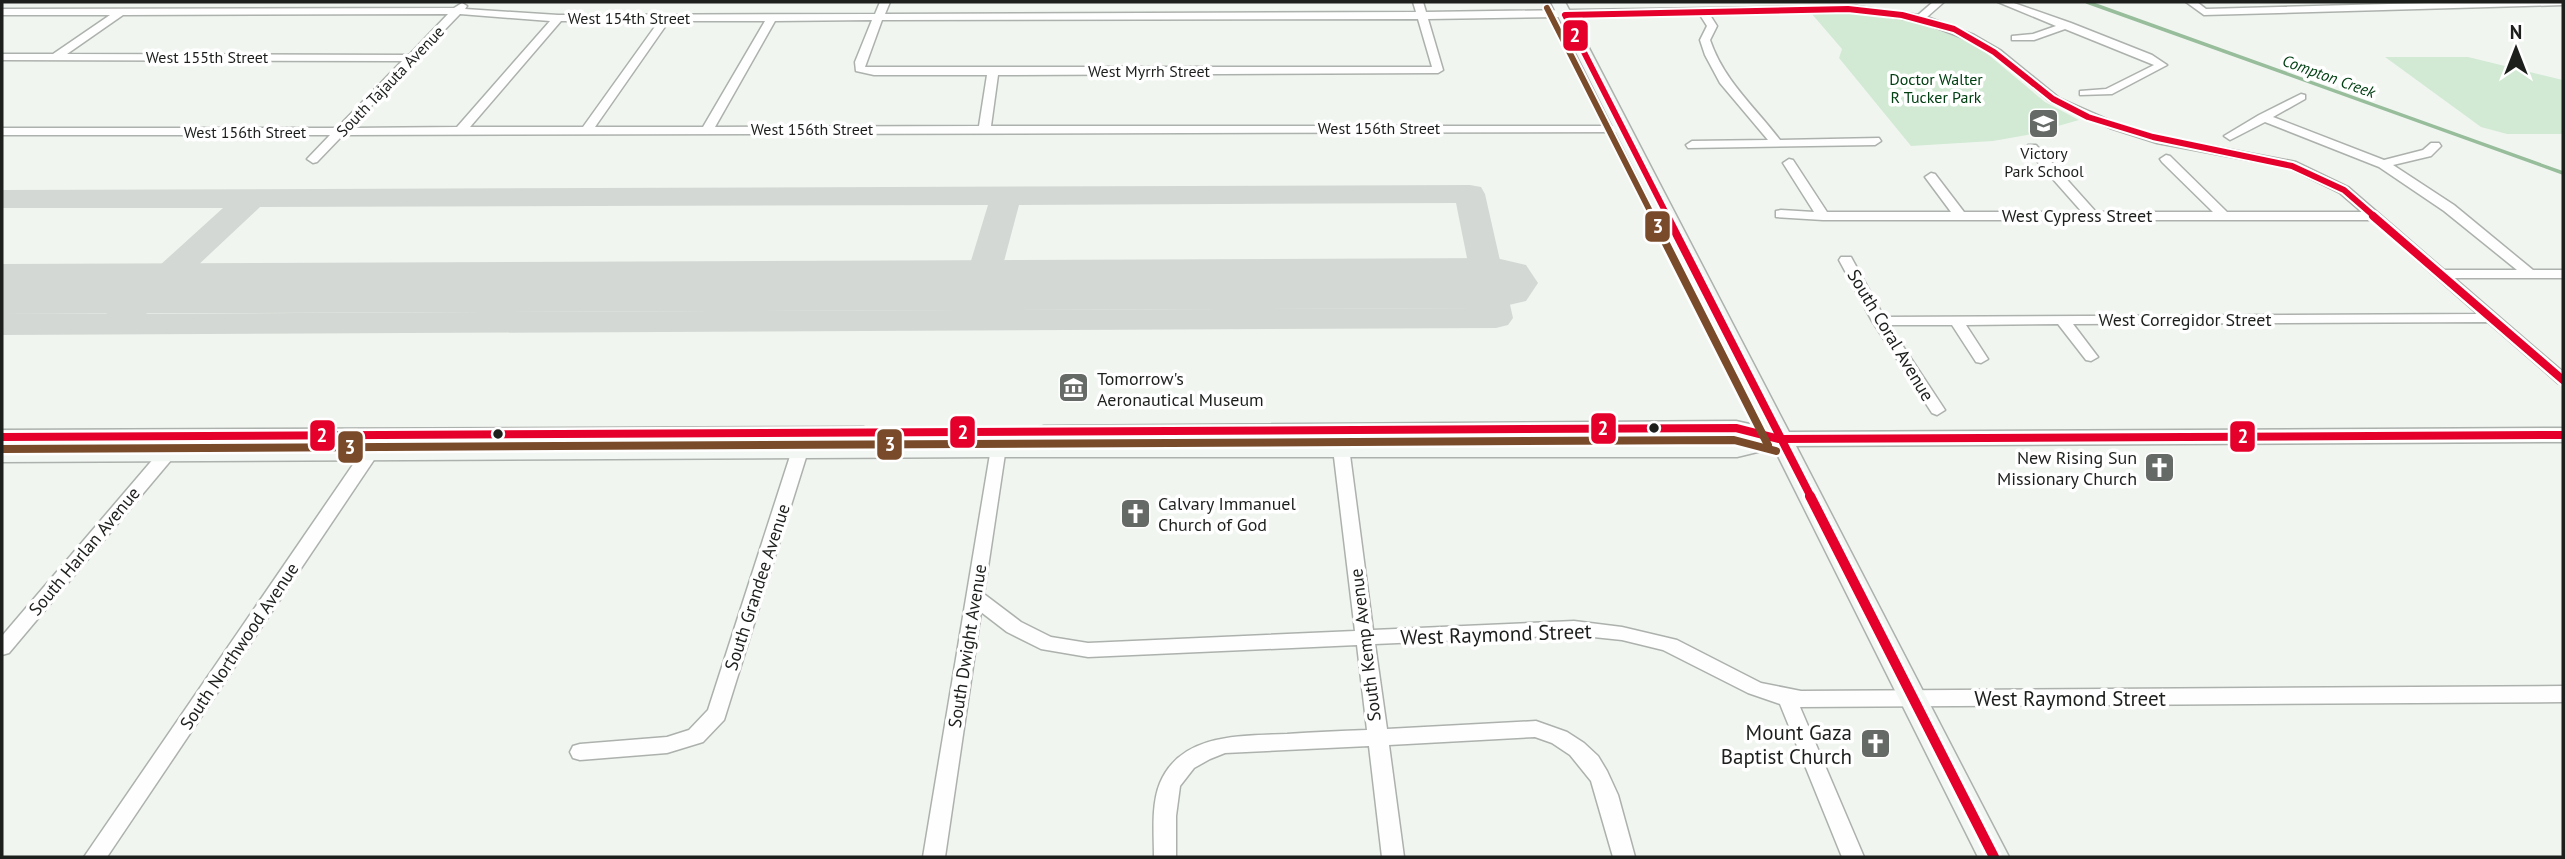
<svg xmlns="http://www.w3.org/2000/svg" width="2565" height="859" font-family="'PT Sans',sans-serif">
<rect width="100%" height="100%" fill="#f0f5f0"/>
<g fill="#d2ead4">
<polygon points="1849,12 1910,21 1963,39 1985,52 2045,102 2079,120 2027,135 1993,141 1911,146 1839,58 1842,49 1811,13"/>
<polygon points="2385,57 2468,57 2563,80 2563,134 2507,134 2481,127"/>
</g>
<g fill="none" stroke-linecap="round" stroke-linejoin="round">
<polyline stroke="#97bd9b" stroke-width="3.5" points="2087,2 2563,173"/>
<path fill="#d4d8d4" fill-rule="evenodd" d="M1470,185L1481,187L1485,194L1513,318L1508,325L1496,328L2,335V314H106L223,208H2V190ZM1456,203L1477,308L991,310L1019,205ZM988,205L956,310L517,312L535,287L530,280C502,273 497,292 482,312L146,314L260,207Z"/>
<polygon fill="#d4d8d4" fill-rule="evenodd" points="1496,258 1526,265 1538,283 1526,301 1496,308 2,314 2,264"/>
<defs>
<g id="minor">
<path d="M880,2H890L885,14L1416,12L1413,2H1423L1426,12L1856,6L1918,15L1933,2H1944L1927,17L1974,35L2000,50L2059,98L2118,124L2159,136L2296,162L2348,187L2444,270H2517L2444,211L2379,167L2265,122L2234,138L2230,140L2224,136L2259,115L2301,94L2305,95V99L2273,117L2384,160L2423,150L2431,143H2439L2441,146L2431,156L2393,165L2454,205L2533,270H2563V278H2454L2563,372V385L2558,383L2488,322L2073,324L2098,357L2091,361L2086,360L2058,324L1966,325L1988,359L1981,363L1976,362L1952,325H1889L1945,410L1937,415L1932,413L1872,321L1839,260L1841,257H1851L1884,317L2478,314L2371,220H1823L1776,217V211L1781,210L1814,212L1783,163L1789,159L1793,160L1827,212H1951L1925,177L1931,173L1935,174L1964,212H2082L2028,151V145H2036L2096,212H2213L2162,162L2160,159L2166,155L2170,156L2227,212H2362L2340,193L2289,168L2157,143L2110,128L2051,102L1992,54L1966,39L1918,21L1856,12L1710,15L1717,26L1710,40C1724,81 1755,107 1780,140L1879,138L1881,141L1875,145L1688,148L1686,145L1692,141L1768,140L1720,83L1705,55L1700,40L1707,26L1700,15L1428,19L1443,70L1438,73L998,75L991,126H1627L1629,128L1623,132L343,135L317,162L313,163L307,159L330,135H2V128H337L402,61L2,60V54H53L110,15H2V9L454,8L462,3L467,6L465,9L558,15L875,14ZM448,14L409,55L67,54L123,15ZM460,14L550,21L457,127L350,128ZM1418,19L1432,67H865L882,20ZM872,20L855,62L856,71L874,75H987L979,126L715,127L775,21ZM561,21H659L583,127H470ZM669,21H765L703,127H595Z"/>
<polygon points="1998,2 2011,2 2071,23 2152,55 2167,65 2112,94 2080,95 2080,91 2106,89 2154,65 2065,29 2034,40 2012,40 2012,36 2033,34 2056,26"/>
<polygon points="2186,2 2197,2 2206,9 2464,2 2563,2 2563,5 2204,15"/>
<path d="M1339,427L1347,432L1373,630L1574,621L1622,627L1677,640L1761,683L1801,691L2563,686V702L1800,707L1864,857H1842L1780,704L1748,693L1663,650L1622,640L1574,635L1375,644L1387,729L1536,721L1567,732L1584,743L1598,756L1607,771L1618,795L1635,857H1613L1591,781L1570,755L1552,743L1535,737L1389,745L1404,857H1382L1369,746L1225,753L1210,759L1194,768L1180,786L1176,816V857H1154C1154,834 1151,805 1160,783C1181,733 1241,736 1287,734C1313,732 1340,731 1367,730L1357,645L1088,657L1041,649L1007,632L981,612L945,857H923L994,430H1006L1008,434L984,594L1021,622L1051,637L1088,643L1355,631L1331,432Z"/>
<polygon points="382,430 388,431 390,435 388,439 107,857 84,857 376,431"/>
<polygon points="806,437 814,442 808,451 724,720 703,742 667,753 580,760 573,758 570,752 573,746 580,744 667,737 689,730 708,710 792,450 800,438"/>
<polygon points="166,450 172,451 174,455 172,459 9,653 2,655 2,636 160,451"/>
</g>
<g id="secondary">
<polygon points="1551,2 1565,2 1789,432 2563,428 2563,442 1796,446 2009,857 1978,857 1774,448 1737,457 997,457 2,462 2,446 997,441 1737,441 1749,439 1736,435 1044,440 1036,438 1033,433 1036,428 1044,426 1736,421 1763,427"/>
<polygon points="863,427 871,429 874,434 871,439 863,441 2,444 2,430"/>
</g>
</defs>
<use href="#minor" stroke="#adb1ad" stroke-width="3"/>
<use href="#secondary" stroke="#adb1ad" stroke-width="3"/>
<use href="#minor" fill="#fdfefd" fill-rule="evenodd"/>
<use href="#secondary" fill="#f3f7f3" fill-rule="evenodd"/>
<defs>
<polyline id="bus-1-far2" points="1668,217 1565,15 1848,9 1902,15 1954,29 1994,52 2053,99 2088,117 2153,137 2292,166 2344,190 2375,217"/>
<g id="bus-1-far1">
<polyline points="1667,216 1811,497"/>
<polyline points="2373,216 2563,380"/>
<polyline points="2,437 1736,428 1779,439 2563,435"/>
</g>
<polyline id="bus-1" points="1810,496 1994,857"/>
<polyline id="bus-2-far1" points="1547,8 1653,217"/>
<g id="bus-2">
<polyline points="1652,216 1768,445"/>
<polyline points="2,449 1734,440 1776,451"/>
</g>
</defs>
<use href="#bus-1-far2" stroke="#fff" stroke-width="10"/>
<use href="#bus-1-far1" stroke="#fff" stroke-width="13"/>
<use href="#bus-1" stroke="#fff" stroke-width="16"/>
<use href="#bus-2-far1" stroke="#fff" stroke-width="10"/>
<use href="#bus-2" stroke="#fff" stroke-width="13"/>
<use href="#bus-1-far2" stroke="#e4002b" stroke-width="6"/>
<use href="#bus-1-far1" stroke="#e4002b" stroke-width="8"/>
<use href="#bus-1" stroke="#e4002b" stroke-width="10"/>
<use href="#bus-2-far1" stroke="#7a4b2a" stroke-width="6"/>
<use href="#bus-2" stroke="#7a4b2a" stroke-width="8"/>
</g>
<defs>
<symbol id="school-square" viewBox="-11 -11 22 22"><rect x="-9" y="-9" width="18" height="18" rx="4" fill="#666a66" stroke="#fff"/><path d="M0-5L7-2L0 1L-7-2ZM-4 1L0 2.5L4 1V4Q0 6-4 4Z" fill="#fff"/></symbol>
<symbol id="museum-square" viewBox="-11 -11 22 22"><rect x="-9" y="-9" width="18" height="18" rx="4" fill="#666a66" stroke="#fff"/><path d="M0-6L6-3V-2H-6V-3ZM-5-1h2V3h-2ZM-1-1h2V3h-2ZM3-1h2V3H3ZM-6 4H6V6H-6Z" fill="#fff"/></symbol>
<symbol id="church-square" viewBox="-11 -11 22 22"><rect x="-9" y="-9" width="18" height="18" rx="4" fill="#666a66" stroke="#fff"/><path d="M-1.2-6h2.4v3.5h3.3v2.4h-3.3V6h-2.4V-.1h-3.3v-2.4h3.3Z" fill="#fff"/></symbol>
</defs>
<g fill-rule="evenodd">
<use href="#school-square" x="2026" y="106" width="35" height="35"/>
<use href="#museum-square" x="1056" y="370" width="35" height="35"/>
<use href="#church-square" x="2142" y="450" width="35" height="35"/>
<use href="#church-square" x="1118" y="496" width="35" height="35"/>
<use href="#church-square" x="1858" y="726" width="35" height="35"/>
</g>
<g fill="#1c1f1c" stroke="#fff" stroke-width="2.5">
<circle cx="1654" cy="428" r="6"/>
<circle cx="498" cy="434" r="6"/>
</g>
<g text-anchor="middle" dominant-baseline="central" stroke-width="7" stroke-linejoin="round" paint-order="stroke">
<g font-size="16" fill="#1c1f1c" stroke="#fff">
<text x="629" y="18">West 154th Street</text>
<text x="207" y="57">West 155th Street</text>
<text x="1149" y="71">West Myrrh Street</text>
<text transform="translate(390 81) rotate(-46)">South Tajauta Avenue</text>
<text x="1379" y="128">West 156th Street</text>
<text x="812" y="129">West 156th Street</text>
<text x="245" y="132">West 156th Street</text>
</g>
<g font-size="16" font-style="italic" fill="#034014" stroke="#fff">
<text transform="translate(2329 76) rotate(20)">Compton Creek</text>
</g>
<g font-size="16" fill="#024013" stroke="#fff">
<text x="1936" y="79">Doctor Walter<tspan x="1936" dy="18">R Tucker Park</tspan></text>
</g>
<g font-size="16" fill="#1c1f1c" stroke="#fff">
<text x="2044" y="153">Victory<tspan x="2044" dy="18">Park School</tspan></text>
</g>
<g font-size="18" fill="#1c1f1c" stroke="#fff">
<text x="2077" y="215">West Cypress Street</text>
<text x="2185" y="319">West Corregidor Street</text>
<text transform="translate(1891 335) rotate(59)">South Coral Avenue</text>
<text transform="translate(84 551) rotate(-50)">South Harlan Avenue</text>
<text transform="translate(757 587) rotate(-72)">South Grandee Avenue</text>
<text transform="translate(1365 645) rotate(-97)">South Kemp Avenue</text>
<text transform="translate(239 646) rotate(-56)">South Northwood Avenue</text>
<text transform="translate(967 646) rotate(-81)">South Dwight Avenue</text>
</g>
<g font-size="18" fill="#1c1f1c" stroke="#fff" text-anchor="start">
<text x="1097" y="378">Tomorrow's<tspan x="1097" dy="21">Aeronautical Museum</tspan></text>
<text x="2137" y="457" text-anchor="end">New Rising Sun<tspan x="2137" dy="21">Missionary Church</tspan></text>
<text x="1158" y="503">Calvary Immanuel<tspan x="1158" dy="21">Church of God</tspan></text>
</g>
<g font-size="21" fill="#1c1f1c" stroke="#fff">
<text transform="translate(1496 634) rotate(-2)">West Raymond Street</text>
<text x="2070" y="698">West Raymond Street</text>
</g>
<g font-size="21" fill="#1c1f1c" stroke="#fff" text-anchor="end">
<text x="1852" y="732">Mount Gaza<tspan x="1852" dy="24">Baptist Church</tspan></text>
</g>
</g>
<g stroke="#fff" stroke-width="2.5">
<rect x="1562" y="19" width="27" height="33" rx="7" fill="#e4002b"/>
<rect x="1644" y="210" width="27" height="33" rx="7" fill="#7a4b2a"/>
<rect x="1590" y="412" width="27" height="33" rx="7" fill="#e4002b"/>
<rect x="949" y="415" width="27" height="34" rx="7" fill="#e4002b"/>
<rect x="309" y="419" width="27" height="33" rx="7" fill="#e4002b"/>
<rect x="2229" y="420" width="27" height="33" rx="7" fill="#e4002b"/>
<rect x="876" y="428" width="27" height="33" rx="7" fill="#7a4b2a"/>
<rect x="337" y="430" width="27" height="34" rx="7" fill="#7a4b2a"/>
</g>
<g font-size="19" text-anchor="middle" font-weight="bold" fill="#fff">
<text x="1575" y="42">2</text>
<text x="1658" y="233">3</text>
<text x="1603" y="435">2</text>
<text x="963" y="439">2</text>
<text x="322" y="442">2</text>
<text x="2243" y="443">2</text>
<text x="890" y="451">3</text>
<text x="350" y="454">3</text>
</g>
<rect width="2565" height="859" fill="none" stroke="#1c1f1c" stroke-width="7"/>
<g transform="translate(2516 49)" stroke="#ffffff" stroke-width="5" paint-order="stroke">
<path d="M0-5L12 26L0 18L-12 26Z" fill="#1c1f1c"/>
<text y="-10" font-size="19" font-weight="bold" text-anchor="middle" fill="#1c1f1c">N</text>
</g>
</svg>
